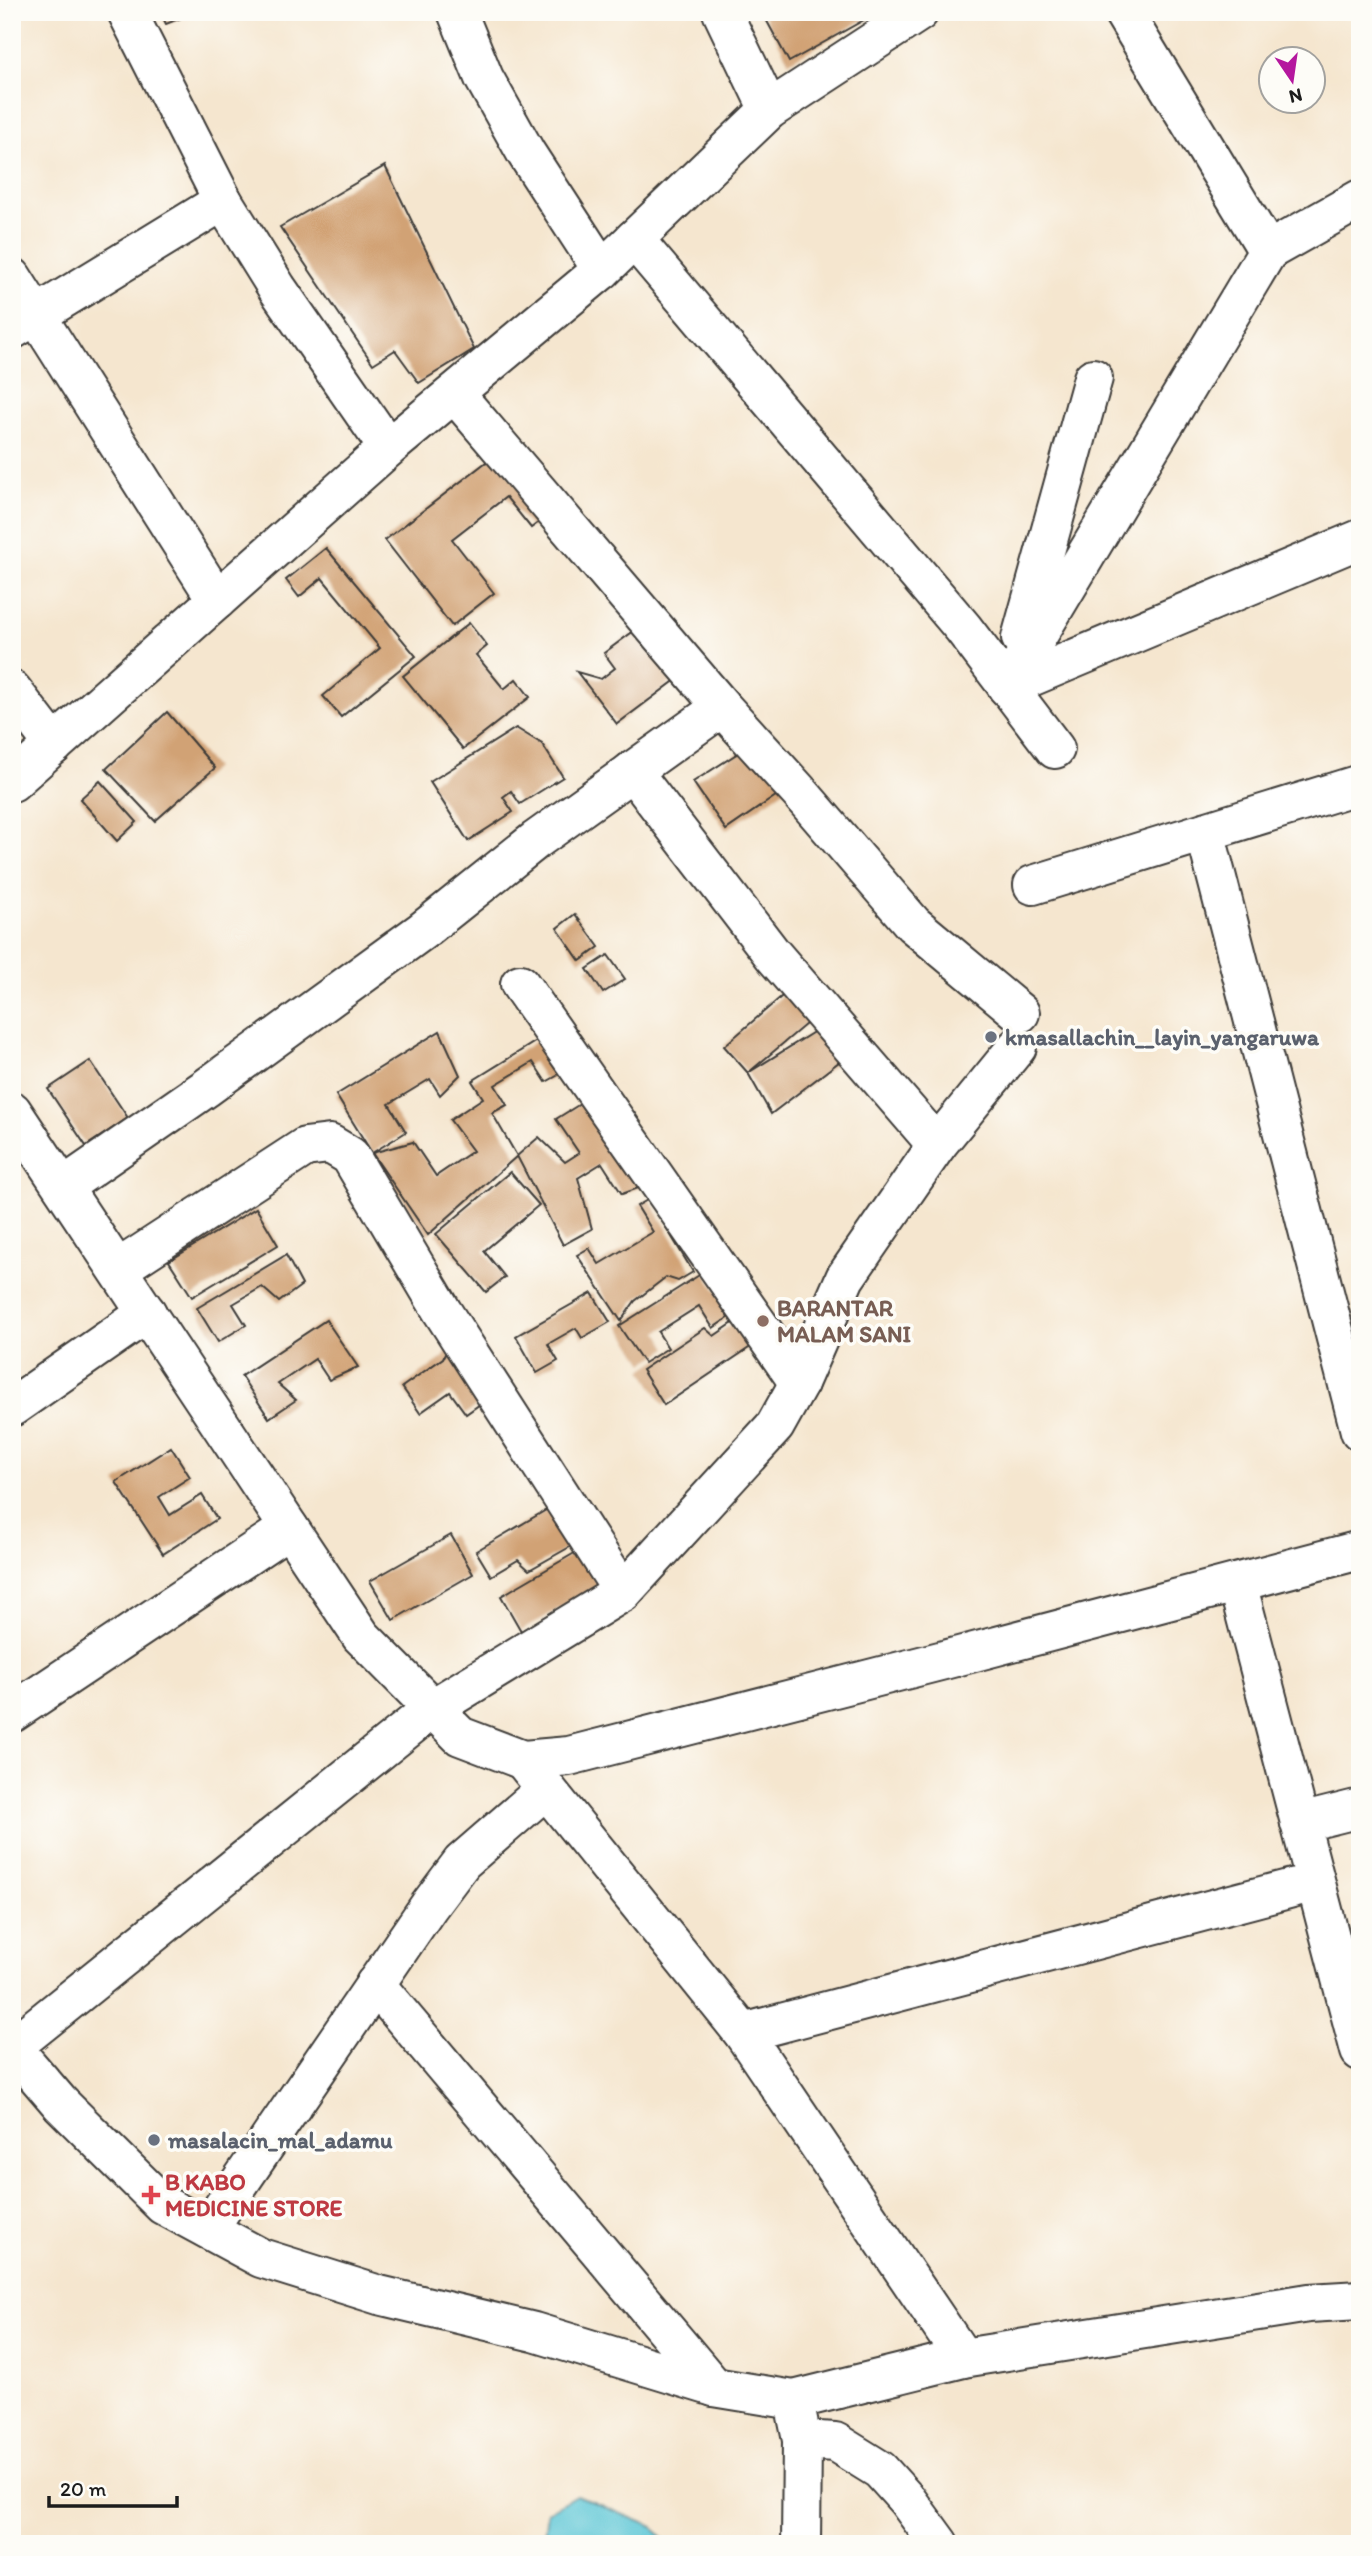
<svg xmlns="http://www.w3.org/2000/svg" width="1372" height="2556" font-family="Itim,sans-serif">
<rect width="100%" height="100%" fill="#fdfcf7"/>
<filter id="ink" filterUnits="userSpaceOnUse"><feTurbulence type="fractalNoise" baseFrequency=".0143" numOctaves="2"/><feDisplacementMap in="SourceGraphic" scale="14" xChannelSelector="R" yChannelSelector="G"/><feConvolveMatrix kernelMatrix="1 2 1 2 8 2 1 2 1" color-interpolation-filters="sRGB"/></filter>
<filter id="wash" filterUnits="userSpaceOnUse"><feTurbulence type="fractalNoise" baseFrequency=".00686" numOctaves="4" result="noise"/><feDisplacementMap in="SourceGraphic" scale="28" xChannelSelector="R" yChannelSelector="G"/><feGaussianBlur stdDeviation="1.57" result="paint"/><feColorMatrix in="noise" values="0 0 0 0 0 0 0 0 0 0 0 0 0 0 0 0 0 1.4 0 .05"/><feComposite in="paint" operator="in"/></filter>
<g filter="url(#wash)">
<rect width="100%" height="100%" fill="#f5e6cf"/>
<polygon fill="#5bc6d6" stroke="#3c7179" stroke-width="2" points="576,2495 653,2527 669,2544 543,2544 547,2512"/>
<g id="blocks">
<g fill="#d1a275">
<polygon points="160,12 196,12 166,24"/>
<polygon points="762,12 878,12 789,62"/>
<polygon points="385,166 474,349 419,383 395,350 373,364 280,227"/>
<polygon points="494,456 543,519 531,528 506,497 452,539 494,593 452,626 385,540"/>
<polygon points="326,548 416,656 341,717 323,696 380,648 322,578 299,597 286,580"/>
<polygon points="469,623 487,646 476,655 504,689 516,679 530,697 463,749 403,676"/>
<polygon points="642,625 681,676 617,724 577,672 601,679 615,668 604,653"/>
<polygon points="167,712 215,768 155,821 106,769"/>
<polygon points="516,728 542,744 563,777 520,804 511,791 503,797 513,812 468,841 430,782"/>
<polygon points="749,746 786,789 726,830 693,782"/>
<polygon points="100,781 137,822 117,841 80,799"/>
<polygon points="575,914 599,947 580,961 557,928"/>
<polygon points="608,955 625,979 603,993 587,969"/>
<polygon points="788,991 812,1019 748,1073 724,1046"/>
<polygon points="820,1028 844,1058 771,1114 748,1073"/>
<polygon points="440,1031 460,1075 440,1095 430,1079 389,1104 406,1132 372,1153 413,1142 436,1176 473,1151 450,1120 483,1098 472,1081 543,1037 564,1072 546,1082 533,1062 495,1085 507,1105 492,1113 517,1156 428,1235 372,1153 336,1095"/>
<polygon points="90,1061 128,1118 86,1146 48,1089"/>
<polygon points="588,1099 644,1186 622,1194 602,1163 578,1178 592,1229 563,1245 517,1156 539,1137 565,1162 579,1153 556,1119"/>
<polygon points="510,1172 539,1205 484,1251 505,1277 486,1292 436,1234"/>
<polygon points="649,1199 693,1272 678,1281 666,1277 635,1301 621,1321 577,1255 589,1248 599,1264 653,1232 637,1206"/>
<polygon points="256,1208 278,1245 192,1297 169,1261"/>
<polygon points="286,1255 302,1285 279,1302 262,1287 233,1304 246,1325 218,1342 197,1308"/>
<polygon points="704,1272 732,1315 713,1328 699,1306 658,1332 668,1348 644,1363 619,1326"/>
<polygon points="592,1293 610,1322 582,1338 576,1328 548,1344 558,1361 537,1373 516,1336"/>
<polygon points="326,1320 358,1367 329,1380 315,1359 278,1384 296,1400 269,1418 241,1376"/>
<polygon points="736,1321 752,1346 664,1405 642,1370 705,1328 714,1336"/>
<polygon points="451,1342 490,1397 466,1414 450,1392 420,1413 402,1387 443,1358"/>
<polygon points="171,1447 190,1477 159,1497 170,1515 202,1495 217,1519 163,1554 116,1482"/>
<polygon points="553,1506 575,1544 529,1570 518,1560 491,1576 476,1551"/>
<polygon points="451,1535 473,1574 393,1620 370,1581"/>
<polygon points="578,1551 598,1586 521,1631 501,1596"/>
</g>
</g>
</g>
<g filter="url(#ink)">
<use href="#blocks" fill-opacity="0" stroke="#3d3a37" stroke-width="2"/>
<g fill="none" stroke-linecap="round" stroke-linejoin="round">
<defs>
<g id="street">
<polyline points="127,12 223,201 277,288 388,448"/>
<polyline points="457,12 484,78 526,153 602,270"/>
<polyline points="722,12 769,110"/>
<polyline points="1123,12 1268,251 1007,687 1360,539"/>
<polyline points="634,239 963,628 1055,749"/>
<polyline points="1268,251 1360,199"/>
<polyline points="12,277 217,600"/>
<polyline points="12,330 223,201"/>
<polyline points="455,394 722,707 801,794 913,924 1020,1013"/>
<polyline points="1021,638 1093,378"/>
<polyline points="12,690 54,745"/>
<polyline points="632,771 773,955 937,1145"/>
<polyline points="12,782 388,448 602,270 769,110 919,12"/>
<polyline points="1205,832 1360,1431"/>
<polyline points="1033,885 1360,784"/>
<polyline points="520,984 799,1383"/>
<polyline points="1017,1047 937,1145 845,1278 799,1383 775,1426 623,1592 433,1708 12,2047 60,2103 163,2205 261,2258 379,2295 534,2332 714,2387 794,2400 963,2358 1309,2303 1360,2300"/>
<polyline points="12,1111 361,1636 460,1736 523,1760 569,1756 944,1660 1360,1550"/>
<polyline points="63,1187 206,1088 422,931 536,840 722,707"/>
<polyline points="118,1269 305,1147 330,1144 350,1156 442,1311 623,1592"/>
<polyline points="12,1407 147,1313"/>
<polyline points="1237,1583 1360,2051"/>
<polyline points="12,1713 289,1528"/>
<polyline points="523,1760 743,2033 963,2358"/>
<polyline points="1300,1823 1360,1808"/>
<polyline points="375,1984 714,2387"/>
<polyline points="743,2033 1315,1882"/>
<polyline points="208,2229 429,1906 462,1862 546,1789"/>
<polyline points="797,2416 802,2440 801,2544"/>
<polyline points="802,2440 835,2442 880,2470 907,2500 939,2544"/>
</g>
</defs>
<use href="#street" stroke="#3d3a37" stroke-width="42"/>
<use href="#street" stroke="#fff" stroke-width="38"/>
</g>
</g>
<g fill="#6b7280" stroke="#fdfcf7" stroke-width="2.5">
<circle cx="991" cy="1037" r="7"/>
<circle cx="154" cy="2140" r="7"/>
</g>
<circle fill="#8d6e63" stroke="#fdfcf7" stroke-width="2.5" cx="763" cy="1321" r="7"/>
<path fill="#e0444e" stroke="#fdfcf7" stroke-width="2.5" d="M147.5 2184.5h7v7h7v7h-7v7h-7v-7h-7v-7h7z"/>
<g text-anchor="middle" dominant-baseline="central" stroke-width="7" stroke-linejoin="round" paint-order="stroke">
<g font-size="23" font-weight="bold" fill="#5b616d" stroke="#fdfcf7" text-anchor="start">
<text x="1005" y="1037">kmasallachin__layin_yangaruwa</text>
<text x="168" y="2140">masalacin_mal_adamu</text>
</g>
<g font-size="23" font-weight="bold" fill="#785e54" stroke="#fdfcf7" text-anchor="start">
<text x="777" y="1308">BARANTAR<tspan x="777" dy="26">MALAM SANI</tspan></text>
</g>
<g font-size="23" font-weight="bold" fill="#be3a42" stroke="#fdfcf7" text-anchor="start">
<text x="165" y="2182">B KABO<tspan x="165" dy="26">MEDICINE STORE</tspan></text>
</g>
</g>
<rect width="1372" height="2556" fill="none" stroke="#fdfcf7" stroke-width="42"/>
<g transform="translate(1292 80) rotate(167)"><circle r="33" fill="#fdfcf7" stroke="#a3a29f" stroke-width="2"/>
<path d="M0-5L12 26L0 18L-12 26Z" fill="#b5179e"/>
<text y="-10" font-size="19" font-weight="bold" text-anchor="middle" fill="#1c1c1c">N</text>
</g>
<path d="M49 2496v10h128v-10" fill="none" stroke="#1c1c1c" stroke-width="3.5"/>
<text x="60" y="2496" font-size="21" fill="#1c1c1c" stroke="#fdfcf7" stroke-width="5" paint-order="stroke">20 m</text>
</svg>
